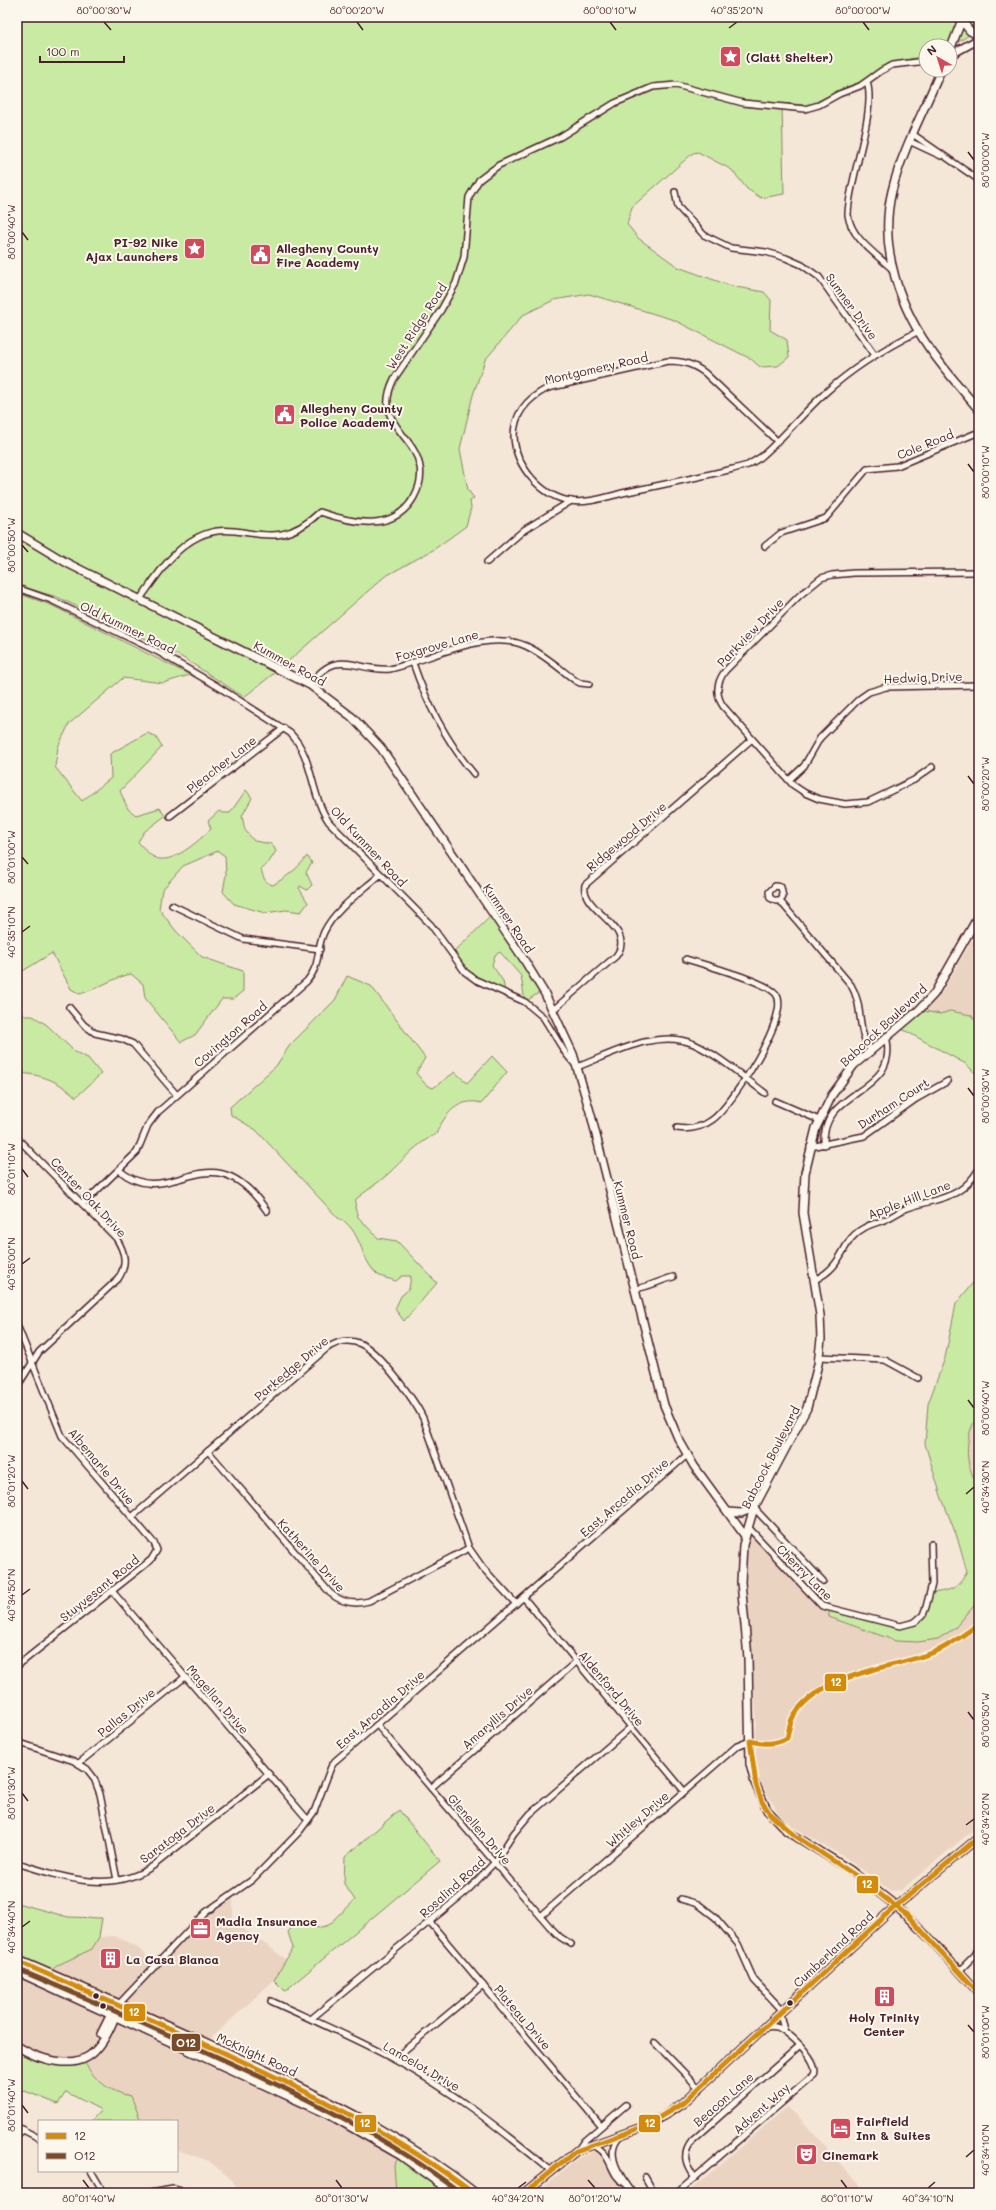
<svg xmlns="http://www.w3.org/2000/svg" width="996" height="2210" font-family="Mali,sans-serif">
<rect width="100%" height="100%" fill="#f4e7d8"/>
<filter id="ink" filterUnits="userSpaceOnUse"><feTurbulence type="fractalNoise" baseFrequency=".025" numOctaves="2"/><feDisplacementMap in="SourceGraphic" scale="8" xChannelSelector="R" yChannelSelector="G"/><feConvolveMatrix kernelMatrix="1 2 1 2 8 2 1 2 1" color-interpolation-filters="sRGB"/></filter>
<g filter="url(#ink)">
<g fill="#ebd3c1">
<polygon points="979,928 979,1026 971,1015 951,1011 940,1014 924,1011 944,989"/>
<polygon points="979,1414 979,1509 976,1497 975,1484 968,1461 968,1440 971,1426"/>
<polygon points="751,1535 821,1607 829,1611 829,1617 896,1641 955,1628 979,1600 979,1825 901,1890 891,1891 846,1858 792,1826 779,1814 761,1784 756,1758 756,1714 746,1582 748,1549"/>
<polygon points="233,1893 233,1921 287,1960 274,1980 205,2044 47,1974 58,1965 92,1949 99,1937 115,1936 136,1946 156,1965 206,1912"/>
<polygon points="17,1970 110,2013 100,2036 84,2057 91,2055 115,2015 308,2103 401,2154 394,2165 396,2193 239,2193 232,2180 209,2161 177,2150 177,2121 141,2121 131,2096 119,2094 100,2082 91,2073 83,2058 64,2062 17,2046"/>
<polygon points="787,2107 799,2117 866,2193 687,2193"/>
<polygon points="598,2150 603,2156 606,2167 625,2193 536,2193 578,2158"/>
</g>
<g fill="#c9eaa3" stroke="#8a8467">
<polygon points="17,17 979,17 979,29 950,47 926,46 926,56 888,63 863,81 841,89 814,103 804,105 782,103 784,194 761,198 747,189 732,170 698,152 693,153 632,207 627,224 638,238 678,267 731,286 764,292 771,300 770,330 787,340 789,357 778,366 760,367 751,359 674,320 589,294 554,300 523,315 485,360 473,395 460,449 468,490 474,498 470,501 471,508 466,526 433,550 384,577 284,665 270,658 263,664 277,671 244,697 185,659 161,646 57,597 17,585"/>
<path d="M17,593L51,605L190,675L163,683L123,678L69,724L58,747L55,767L82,801L111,778L110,754L147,733L155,736L162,747L120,791L128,809L136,815L160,808L165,816L144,832L138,842C143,847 148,854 154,857C171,867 199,840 211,829L208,821L219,811L223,813H230L246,790L252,798L242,816L245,830L254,841L272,844L276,851L269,862L261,869C263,876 264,883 273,885C286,877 298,869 307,856L312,863L306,872L312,885L307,890L300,886L299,888L308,903L301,912L286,910L265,913L234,904L223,892L226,874L225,856L218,851L183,866L162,890L159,909L176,931L202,957L243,971V991L233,999H222L195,1035L181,1042L145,998L143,984L131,974C112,978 98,989 80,994L71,989L52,953L18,974L17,984Z"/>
<polygon points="493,914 543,990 525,1002 521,976 500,952 495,955 492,965 503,981 505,992 476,980 452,954"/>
<path d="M347,976L371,986L425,1058L416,1073L426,1085L433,1088L455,1072L467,1083L492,1056L507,1072L482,1103C458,1097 445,1114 436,1134C417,1143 404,1159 388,1174C378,1183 366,1191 356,1199L355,1208L358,1217L378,1238L397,1241L437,1283L404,1321L395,1309L401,1296L409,1289L411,1276H402L396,1281C391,1279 383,1278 378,1275C359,1259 362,1228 338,1218L256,1130L231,1115L230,1107L276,1066L290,1045L335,1000Z"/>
<path d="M17,999L19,1007L25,1016H33L47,1025L75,1052L88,1058L101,1074L76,1097C59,1081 41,1074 17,1073Z"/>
<polygon points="924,1011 940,1014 950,1011 971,1015 979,1026 979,1077 966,1064 902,1029"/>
<path d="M979,1275V1414C969,1428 966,1443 968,1460C969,1469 974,1476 975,1484C976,1493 976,1500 979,1509V1600L955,1628L938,1639L918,1642L896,1641L829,1617V1611C849,1614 897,1633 914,1625C924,1619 929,1603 932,1593C951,1590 957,1590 967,1572L957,1537L941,1496L925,1444L928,1404L945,1358L956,1304Z"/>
<polygon points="399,1810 440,1861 285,1991 274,1980 293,1948 288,1932 295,1924 307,1920 317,1928 329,1925 355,1900 344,1884 345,1857"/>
<polygon points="17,1903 68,1917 102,1918 99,1937 92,1949 58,1965 47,1974 17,1961"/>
<path d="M17,2046L51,2060L83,2058C91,2079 110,2092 131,2096L141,2121H91L101,2110L66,2092L58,2104L17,2088Z"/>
<polygon points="401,2154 455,2193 396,2193 394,2165"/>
</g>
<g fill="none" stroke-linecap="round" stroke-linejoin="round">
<defs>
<g id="street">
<path d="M867,82C877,112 848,181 848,215C851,238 876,254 892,269"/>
<polyline points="914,135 979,180"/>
<polyline points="911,142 941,156"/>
<polyline points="675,192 678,207 704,235 731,248 766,252 786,258 802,265 819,277 875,355"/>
<path d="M777,441L705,373C693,364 683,361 668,361L548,388C528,398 514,413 514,436C515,466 541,496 570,501C588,504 609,496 627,492C662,485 698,477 733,469L748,465L761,457C783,438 802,414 824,394C852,368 885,348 919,331"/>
<polyline points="765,546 781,533 826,518 867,469 897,466 979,432"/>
<polyline points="487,562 524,530 571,501"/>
<path d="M17,588L51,600L160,653L217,686L290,733C314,757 310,795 329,822L431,925L465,972L476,980L525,1002L543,1017L566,1054L577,1067C612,1054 656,1028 694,1044C718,1055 743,1077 765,1093"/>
<path d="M140,599C156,577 173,549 198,537C242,515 270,560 320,512C352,523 394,533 414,497C419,488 422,478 420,467C414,432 372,424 394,379L441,310L456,283L464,257L469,197L479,180L499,165L560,137L615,103L653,87L676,85L743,103L805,109L819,105L839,94L860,86L881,71L892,65L926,61"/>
<path d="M413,663C427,704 446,741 474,774"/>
<path d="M310,685C336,646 356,672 390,669C430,660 486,628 526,646C544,654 560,669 576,681L580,683L589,684"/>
<path d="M932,767L914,780L868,802L845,804L819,799L805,793L793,785L723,706C715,694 717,682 725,671L799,596L821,578L832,575L854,573L979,572"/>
<polyline points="789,780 804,766 820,738 859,699 869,692 886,687 979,685"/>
<polyline points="170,816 284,728"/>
<path d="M780,901L783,897L781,887L775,886L769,892L770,898L776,901H780L851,985C864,1007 856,1028 870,1050"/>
<polyline points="172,905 243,939 320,949"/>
<polyline points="69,1007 84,1025 95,1033 122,1039 133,1044 176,1094"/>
<path d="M553,1010L616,956C638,927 580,911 585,885L752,739"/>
<polyline points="775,1101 819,1120"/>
<path d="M677,1128C690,1130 702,1127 712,1120C731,1107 792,1014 776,994C766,981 704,965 686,959"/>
<path d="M17,1138L116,1238C125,1252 128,1264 118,1279L39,1352L17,1387"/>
<path d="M824,1145C820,1087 901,1096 886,1036"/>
<polyline points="810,1147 864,1136 916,1099 948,1081"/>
<path d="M119,1170C171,1215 209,1126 267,1211"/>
<path d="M83,1204L137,1152L148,1125L158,1112L307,981C322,963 315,951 324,932C335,909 361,892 380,875"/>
<path d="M814,1280C846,1266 840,1240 864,1228C870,1224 877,1223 884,1220C892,1217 898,1212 905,1209C936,1197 959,1202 979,1169"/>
<path d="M634,1289C650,1287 658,1281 673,1277"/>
<polyline points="17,1325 62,1436 154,1543 157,1550 151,1560 17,1666"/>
<polyline points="819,1357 885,1360 918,1378"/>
<path d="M208,1451L330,1593C342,1603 355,1605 369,1601L469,1548"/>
<polyline points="754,1508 823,1581"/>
<path d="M132,1517L326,1349C337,1341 348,1338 361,1344C379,1352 414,1399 423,1418L469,1548L483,1568L516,1604"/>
<polyline points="748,1527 822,1606 900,1626 915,1622 923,1615 926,1607 932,1584 931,1544"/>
<polyline points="112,1591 308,1820"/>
<polyline points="524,1598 684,1791"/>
<polyline points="377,1725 550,1927 560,1937 571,1944"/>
<polyline points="17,1742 74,1761 87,1769 94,1778 100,1794 117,1880"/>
<polyline points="79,1763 185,1677"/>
<polyline points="431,1788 577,1661"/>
<path d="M17,1863C62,1877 110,1895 153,1866L269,1774"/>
<polyline points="681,1899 698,1904 715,1917 738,1944 754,1980 783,2011"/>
<polyline points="541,1916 737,1746 750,1741"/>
<polyline points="429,1921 601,2126"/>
<polyline points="959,1971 975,1955 979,1947"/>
<path d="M271,2001C312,2020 355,2038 395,2060C451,2090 501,2129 550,2170"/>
<polyline points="118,2005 206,1912 252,1880 299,1832 314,1812 331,1767 335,1761 687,1455"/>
<polyline points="780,2014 784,2030"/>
<polyline points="311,2019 468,1890 495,1862 514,1833 530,1814 631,1727"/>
<polyline points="655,2043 700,2089"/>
<polyline points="394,2059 483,1985"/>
<polyline points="17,2127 39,2138"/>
<polyline points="17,2135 23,2130"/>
<path d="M620,2136C603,2153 621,2178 633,2193"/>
<path d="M592,2145C614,2153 607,2174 626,2184"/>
<polyline points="577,2151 584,2141 626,2105"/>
<polyline points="91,2171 104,2193"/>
<polyline points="645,2177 654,2193"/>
<path d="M695,2178C686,2165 681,2155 692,2141L799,2046"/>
<polyline points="150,2193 173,2189 189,2193"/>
<path d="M677,2193L814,2075C820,2062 794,2038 784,2031C779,2027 772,2026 766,2027"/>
</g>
<g id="secondary">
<polyline points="962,21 970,31 979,36"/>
<polyline points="950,50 963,17"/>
<polyline points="950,55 979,39"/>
<path d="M941,70C925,109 902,150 892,191C878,248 900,310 935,356C949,375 964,392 979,410"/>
<polyline points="17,533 67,563 310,685 352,717 381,748 523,958 545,994 573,1054 591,1115 664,1405 678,1438 694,1466 745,1536"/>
<polyline points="979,915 934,994 919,1010 854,1065 832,1095 816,1128 805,1173 803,1213 820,1315 821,1339 818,1364 807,1408 754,1508 743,1545 741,1582 748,1658 750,1764 755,1783 767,1810 787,1831 850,1870 896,1906 931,1940 979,1993"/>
<polyline points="728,1512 741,1513 754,1508"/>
<polyline points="101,2034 113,2010"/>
<path d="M17,2046C37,2059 75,2072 95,2051C105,2041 112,2025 117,2011"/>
<polyline points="524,2193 576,2151 645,2126 664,2116 683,2103 889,1912 979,1837"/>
</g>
<g id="highway">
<path d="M17,1961C101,1997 185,2034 268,2073C340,2108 410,2143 473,2193"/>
<polyline points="17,1970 331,2114 401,2154 455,2193"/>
</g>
</defs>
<use href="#street" stroke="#4a1f2b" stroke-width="8"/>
<use href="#secondary" stroke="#4a1f2b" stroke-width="10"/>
<use href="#highway" stroke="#4a1f2b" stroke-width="13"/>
<use href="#street" stroke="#fbf7ec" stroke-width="5"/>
<use href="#secondary" stroke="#fbf7ec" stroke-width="7"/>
<use href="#highway" stroke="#fbf7ec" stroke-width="10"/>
<defs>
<g id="bus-1">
<path d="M979,1624C964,1634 949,1647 932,1653C889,1669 818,1674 793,1717C789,1723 789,1732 787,1738C775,1745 763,1744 750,1741L756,1785L762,1802L771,1815L797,1837L858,1877L907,1915L979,1993"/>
<path d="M17,1961C86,1991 154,2021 222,2052C310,2092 396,2135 473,2193"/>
<polyline points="524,2193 576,2151 645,2126 683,2103 889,1912 979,1837"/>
</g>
<path id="bus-2" d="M17,1969C86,1998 156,2029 224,2060C307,2098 389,2138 461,2193"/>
</defs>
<use href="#bus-1" stroke="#fbf7ec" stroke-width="8"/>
<use href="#bus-2" stroke="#fbf7ec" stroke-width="8"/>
<use href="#bus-1" stroke="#d48b09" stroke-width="5"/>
<use href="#bus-2" stroke="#7a4b2a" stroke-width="5"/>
</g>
</g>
<path fill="none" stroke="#4a1f2b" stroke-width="1.5" d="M104,22L111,30M357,22L363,30M610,22L616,30M863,22L869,30M729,28L737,22M968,152L974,160M22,232L28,240M968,464L974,472M22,545L28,552M968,776L974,784M22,857L28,864M22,932L30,926M968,1088L974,1096M22,1169L28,1177M22,1264L30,1258M968,1400L974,1408M22,1481L28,1489M966,1494L974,1487M22,1595L30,1589M968,1712L974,1720M22,1793L28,1801M966,1825L974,1819M22,1927L30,1921M968,2025L974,2032M22,2105L28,2113M966,2157L974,2150M83,2180L89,2188M336,2180L342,2188M588,2180L595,2188M841,2180L847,2188M518,2188L526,2182M928,2188L935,2182"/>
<defs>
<symbol id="sight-square" viewBox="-11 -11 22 22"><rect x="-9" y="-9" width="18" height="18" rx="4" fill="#d1495b" stroke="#fbf7ec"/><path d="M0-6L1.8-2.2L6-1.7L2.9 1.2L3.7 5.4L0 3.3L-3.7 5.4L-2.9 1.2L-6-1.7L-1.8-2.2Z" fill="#fff"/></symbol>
<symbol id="civic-square" viewBox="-11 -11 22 22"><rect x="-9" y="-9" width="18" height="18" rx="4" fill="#d1495b" stroke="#fbf7ec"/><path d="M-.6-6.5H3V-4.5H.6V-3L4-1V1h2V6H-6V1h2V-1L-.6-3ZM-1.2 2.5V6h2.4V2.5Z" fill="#fff"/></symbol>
<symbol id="office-square" viewBox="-11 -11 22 22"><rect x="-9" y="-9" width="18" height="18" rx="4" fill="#d1495b" stroke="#fbf7ec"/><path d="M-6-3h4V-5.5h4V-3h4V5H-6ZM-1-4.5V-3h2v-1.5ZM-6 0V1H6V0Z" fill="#fff"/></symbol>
<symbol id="building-square" viewBox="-11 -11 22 22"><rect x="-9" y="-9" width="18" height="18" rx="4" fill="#d1495b" stroke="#fbf7ec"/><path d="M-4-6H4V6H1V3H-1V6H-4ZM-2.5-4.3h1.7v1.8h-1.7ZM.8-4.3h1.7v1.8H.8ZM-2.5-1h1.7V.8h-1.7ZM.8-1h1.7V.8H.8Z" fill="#fff"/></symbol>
<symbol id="hotel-square" viewBox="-11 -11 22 22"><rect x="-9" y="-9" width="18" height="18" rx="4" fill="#d1495b" stroke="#fbf7ec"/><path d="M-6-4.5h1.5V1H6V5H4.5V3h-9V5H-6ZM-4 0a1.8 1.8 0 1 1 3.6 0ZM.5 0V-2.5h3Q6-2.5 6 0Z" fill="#fff"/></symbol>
<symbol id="theatre-square" viewBox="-11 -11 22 22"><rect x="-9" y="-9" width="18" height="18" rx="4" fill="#d1495b" stroke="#fbf7ec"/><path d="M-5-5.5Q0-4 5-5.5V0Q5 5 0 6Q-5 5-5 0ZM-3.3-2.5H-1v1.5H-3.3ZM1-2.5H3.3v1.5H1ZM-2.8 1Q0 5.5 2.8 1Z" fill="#fff"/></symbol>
</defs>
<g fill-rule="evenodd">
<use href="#sight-square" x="718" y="44" width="25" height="25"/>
<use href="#sight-square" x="182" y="236" width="25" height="25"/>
<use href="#civic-square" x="248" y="242" width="25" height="25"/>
<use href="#civic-square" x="272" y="402" width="25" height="25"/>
<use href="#office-square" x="188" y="1916" width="25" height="25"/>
<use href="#building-square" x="98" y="1946" width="25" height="25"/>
<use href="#building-square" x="872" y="1984" width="25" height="25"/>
<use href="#hotel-square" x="828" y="2116" width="25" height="25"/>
<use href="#theatre-square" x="794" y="2142" width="25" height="25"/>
</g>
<g fill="#4a1f2b" stroke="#fbf7ec" stroke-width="1.5">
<circle cx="96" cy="1996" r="3.5"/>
<circle cx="790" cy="2003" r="3.5"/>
<circle cx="103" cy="2006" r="3.5"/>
</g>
<g text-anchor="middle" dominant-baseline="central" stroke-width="4" stroke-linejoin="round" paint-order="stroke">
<g font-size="12" font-weight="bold" fill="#4a1f2b" stroke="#fbf7ec" text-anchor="start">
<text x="746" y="57">(Clatt Shelter)</text>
<text x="178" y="242" text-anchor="end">PI-92 Nike<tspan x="178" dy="14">Ajax Launchers</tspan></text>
<text x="276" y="248">Allegheny County<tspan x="276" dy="14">Fire Academy</tspan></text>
<text x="300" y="408">Allegheny County<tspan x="300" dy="14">Police Academy</tspan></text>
<text x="216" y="1921">Madia Insurance<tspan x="216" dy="14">Agency</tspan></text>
<text x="126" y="1959">La Casa Blanca</text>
<text x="884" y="2017" text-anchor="middle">Holy Trinity<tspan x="884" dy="14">Center</tspan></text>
<text x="856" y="2121">Fairfield<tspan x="856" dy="14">Inn &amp; Suites</tspan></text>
<text x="822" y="2155">Cinemark</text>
</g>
<g font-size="12" fill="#4a1f2b" stroke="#fbf7ec">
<text transform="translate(852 306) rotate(54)">Sumner Drive</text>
<text transform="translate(416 326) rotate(-57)">West Ridge Road</text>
<text transform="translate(596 368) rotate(-13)">Montgomery Road</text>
<text transform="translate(925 444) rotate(-22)">Cole Road</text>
<text transform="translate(128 627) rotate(26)">Old Kummer Road</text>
<text transform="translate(750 632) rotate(-46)">Parkview Drive</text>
<text transform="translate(437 645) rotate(-16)">Foxgrove Lane</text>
<text transform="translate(290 663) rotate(29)">Kummer Road</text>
<text transform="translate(923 677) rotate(-2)">Hedwig Drive</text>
<text transform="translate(221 764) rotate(-38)">Pleacher Lane</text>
<text transform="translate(626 836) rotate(-40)">Ridgewood Drive</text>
<text transform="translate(369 846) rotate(47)">Old Kummer Road</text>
<text transform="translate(509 918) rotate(56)">Kummer Road</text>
<text transform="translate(883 1025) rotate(-43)">Babcock Boulevard</text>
<text transform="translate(230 1034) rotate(-41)">Covington Road</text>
<text transform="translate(893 1103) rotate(-33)">Durham Court</text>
<text transform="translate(89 1197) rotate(47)">Center Oak Drive</text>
<text transform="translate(909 1199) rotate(-21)">Apple Hill Lane</text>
<text transform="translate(628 1220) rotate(76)">Kummer Road</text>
<text transform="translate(291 1368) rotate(-40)">Parkedge Drive</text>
<text transform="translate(770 1457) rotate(-63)">Babcock Boulevard</text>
<text transform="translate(102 1466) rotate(50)">Albemarle Drive</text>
<text transform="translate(624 1497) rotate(-41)">East Arcadia Drive</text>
<text transform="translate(312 1555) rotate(48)">Katherine Drive</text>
<text transform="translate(805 1572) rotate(45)">Cherry Lane</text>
<text transform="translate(99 1588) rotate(-39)">Stuyvesant Road</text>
<text transform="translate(612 1688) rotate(50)">Aldenford Drive</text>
<text transform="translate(218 1699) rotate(49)">Magellan Drive</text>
<text transform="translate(380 1709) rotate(-41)">East Arcadia Drive</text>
<text transform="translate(126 1712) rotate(-39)">Pallas Drive</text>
<text transform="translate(497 1717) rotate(-41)">Amaryllis Drive</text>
<text transform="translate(637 1819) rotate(-41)">Whitley Drive</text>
<text transform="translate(480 1829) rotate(49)">Glenellen Drive</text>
<text transform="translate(177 1833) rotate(-37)">Saratoga Drive</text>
<text transform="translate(452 1887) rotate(-42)">Rosalind Road</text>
<text transform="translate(833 1949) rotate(-43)">Cumberland Road</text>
<text transform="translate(523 2017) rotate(50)">Plateau Drive</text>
<text transform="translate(257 2054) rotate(25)">McKnight Road</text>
<text transform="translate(422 2066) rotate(30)">Lancelot Drive</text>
<text transform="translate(723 2099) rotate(-41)">Beacon Lane</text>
<text transform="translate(761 2108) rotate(-41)">Advent Way</text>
</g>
</g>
<g stroke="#fbf7ec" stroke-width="1.5">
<rect x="824" y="1673" width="23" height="19" rx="4" fill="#d48b09"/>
<rect x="856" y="1875" width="23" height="19" rx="4" fill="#d48b09"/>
<rect x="123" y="2003" width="23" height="19" rx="4" fill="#d48b09"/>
<rect x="171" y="2033" width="30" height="19" rx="4" fill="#7a4b2a"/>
<rect x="638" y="2114" width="23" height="19" rx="4" fill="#d48b09"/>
<rect x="354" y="2114" width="23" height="19" rx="4" fill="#d48b09"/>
</g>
<g font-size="11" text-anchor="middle" font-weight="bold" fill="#fff">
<text x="836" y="1686">12</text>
<text x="867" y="1888">12</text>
<text x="134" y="2016">12</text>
<text x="186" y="2047">O12</text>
<text x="650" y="2127">12</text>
<text x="365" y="2127">12</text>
</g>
<rect width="996" height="2210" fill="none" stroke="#fbf7ec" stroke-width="44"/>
<rect x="38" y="2120" width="140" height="52" fill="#fbf7ec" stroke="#b4a19f"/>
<rect x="46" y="2133" width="20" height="6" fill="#d48b09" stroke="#b4a19f"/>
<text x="74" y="2140" font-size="12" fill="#4a1f2b">12</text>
<rect x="46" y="2153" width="20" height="6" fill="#7a4b2a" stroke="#b4a19f"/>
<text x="74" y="2160" font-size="12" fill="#4a1f2b">O12</text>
<g transform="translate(938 58) rotate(321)"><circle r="19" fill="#fbf7ec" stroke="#b4a19f"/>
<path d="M0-3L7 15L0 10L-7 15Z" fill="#d1495b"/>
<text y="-6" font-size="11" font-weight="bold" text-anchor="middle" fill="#4a1f2b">N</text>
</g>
<path d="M40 56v6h84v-6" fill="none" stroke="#4a1f2b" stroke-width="2"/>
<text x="46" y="56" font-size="12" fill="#4a1f2b" stroke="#fbf7ec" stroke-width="3" paint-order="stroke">100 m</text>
<rect x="22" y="22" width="952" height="2166" fill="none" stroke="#4a1f2b" stroke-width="1.5"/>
<g font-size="10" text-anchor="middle" fill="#4a1f2b">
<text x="104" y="14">80°00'30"W</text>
<text x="357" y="14">80°00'20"W</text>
<text x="610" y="14">80°00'10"W</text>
<text x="737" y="14">40°35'20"N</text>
<text x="863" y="14">80°00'00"W</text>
<text transform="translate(985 160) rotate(-90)" y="4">80°00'00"W</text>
<text transform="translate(11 232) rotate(-90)" y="4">80°00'40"W</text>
<text transform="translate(985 472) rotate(-90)" y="4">80°00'10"W</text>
<text transform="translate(11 545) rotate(-90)" y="4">80°00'50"W</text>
<text transform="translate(985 784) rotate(-90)" y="4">80°00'20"W</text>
<text transform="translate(11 857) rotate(-90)" y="4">80°01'00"W</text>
<text transform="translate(11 932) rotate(-90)" y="4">40°35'10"N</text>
<text transform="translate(985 1096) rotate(-90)" y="4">80°00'30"W</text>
<text transform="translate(11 1169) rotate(-90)" y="4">80°01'10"W</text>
<text transform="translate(11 1264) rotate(-90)" y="4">40°35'00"N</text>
<text transform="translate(985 1408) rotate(-90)" y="4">80°00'40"W</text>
<text transform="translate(11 1481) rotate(-90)" y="4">80°01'20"W</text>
<text transform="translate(985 1487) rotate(-90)" y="4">40°34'30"N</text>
<text transform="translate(11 1595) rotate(-90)" y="4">40°34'50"N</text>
<text transform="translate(985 1720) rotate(-90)" y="4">80°00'50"W</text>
<text transform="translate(11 1793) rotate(-90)" y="4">80°01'30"W</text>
<text transform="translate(985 1819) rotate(-90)" y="4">40°34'20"N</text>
<text transform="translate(11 1927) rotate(-90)" y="4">40°34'40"N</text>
<text transform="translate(985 2032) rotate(-90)" y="4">80°01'00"W</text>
<text transform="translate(11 2105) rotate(-90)" y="4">80°01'40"W</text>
<text transform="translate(985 2150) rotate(-90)" y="4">40°34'10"N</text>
<text x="89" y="2202">80°01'40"W</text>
<text x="342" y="2202">80°01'30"W</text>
<text x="518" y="2202">40°34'20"N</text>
<text x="595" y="2202">80°01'20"W</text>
<text x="847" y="2202">80°01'10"W</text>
<text x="928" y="2202">40°34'10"N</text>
</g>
</svg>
